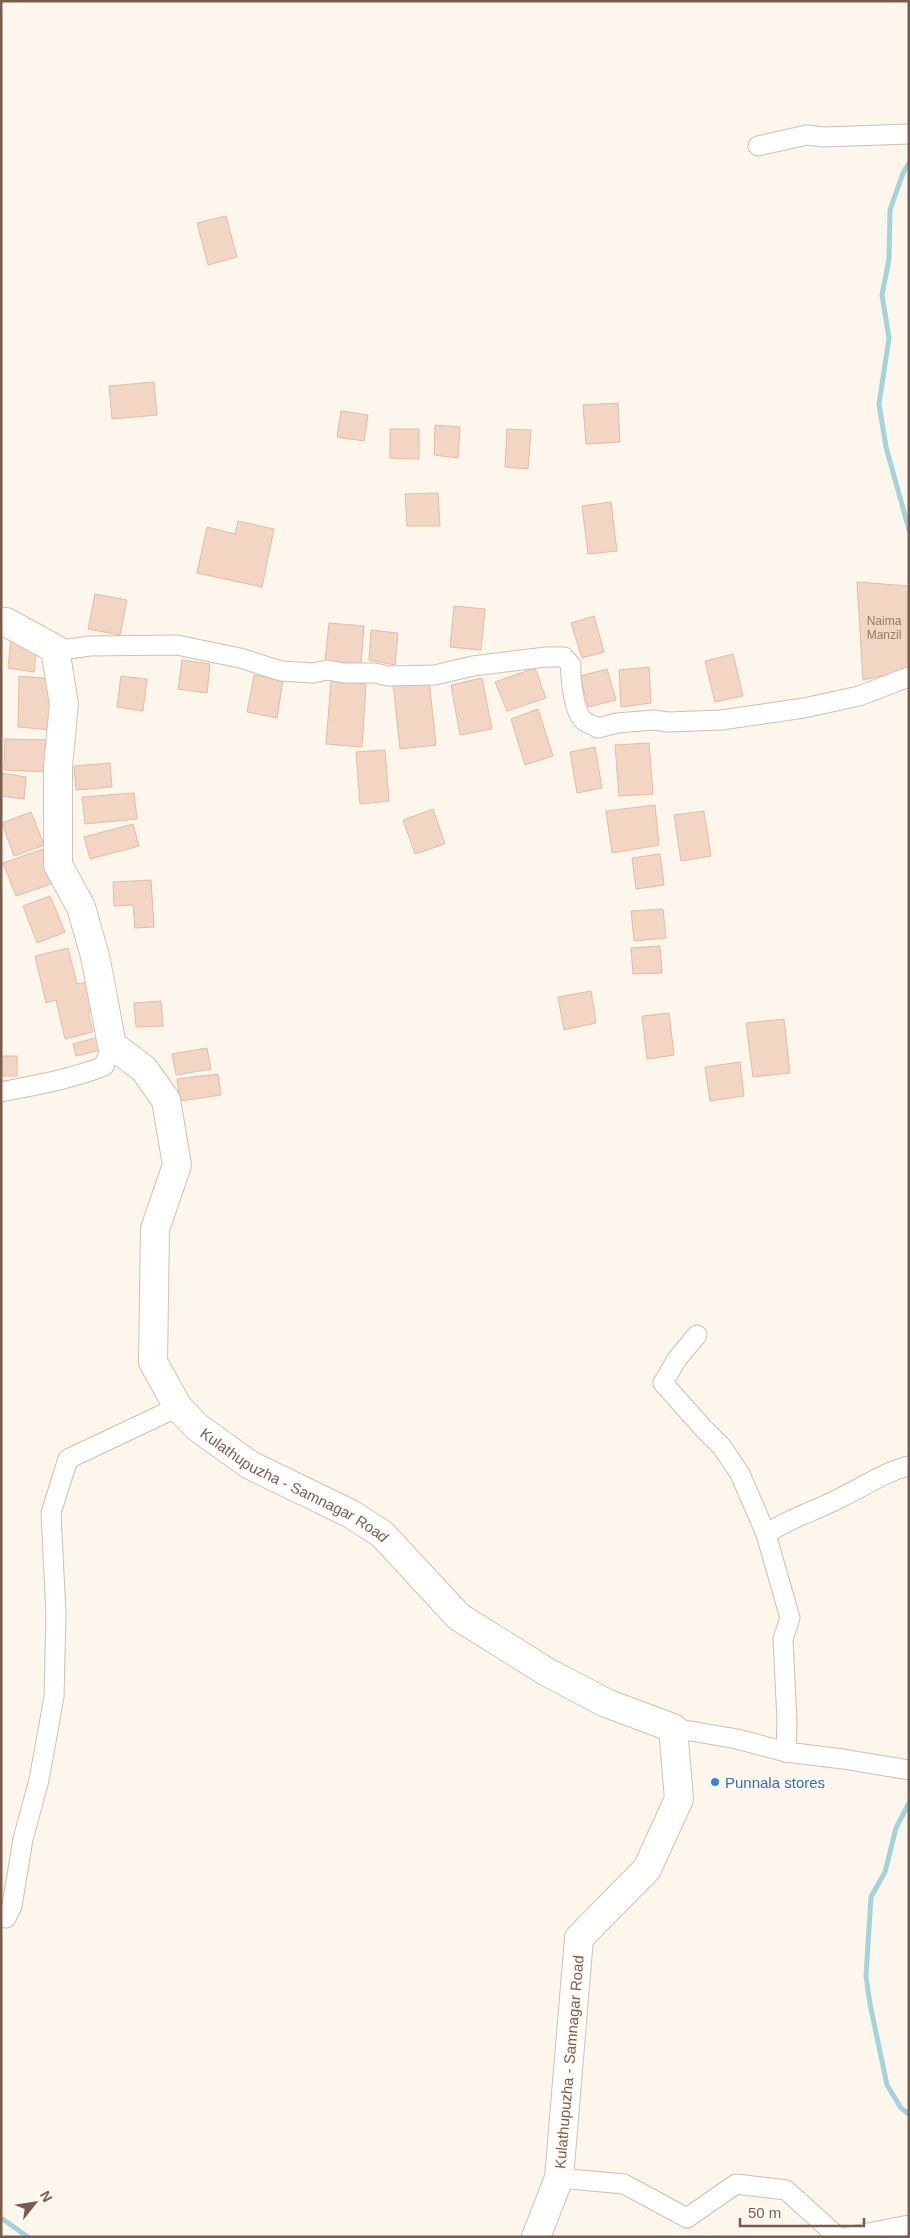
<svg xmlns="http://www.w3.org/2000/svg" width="910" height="2238" font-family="Arial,sans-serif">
<rect width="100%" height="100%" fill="#fdf6ec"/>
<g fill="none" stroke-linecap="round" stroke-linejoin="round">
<g stroke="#a5d3da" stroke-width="5">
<polyline points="909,163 903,173 890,210 889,259 882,295 889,338 879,404 886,447 909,530"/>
<polyline points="909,1803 896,1828 885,1872 871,1897 866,1976 870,2004 887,2085 901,2108 909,2114"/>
<polyline points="1,2218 28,2237"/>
</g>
</g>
<g fill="#f3d5c3" stroke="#e6bba3">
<polygon points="226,216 237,257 208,265 197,223"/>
<polygon points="154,382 157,415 112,419 109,386"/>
<polygon points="618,403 620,442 586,444 583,405"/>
<polygon points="341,411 368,415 364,441 337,437"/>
<polygon points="435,425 460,427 458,458 434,455"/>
<polygon points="390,429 419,429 419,459 390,458"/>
<polygon points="507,429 531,430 528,469 505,467"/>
<polygon points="438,493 440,526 407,526 405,494"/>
<polygon points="611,502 617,551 588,554 582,506"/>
<polygon points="238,521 274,529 262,587 197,573 207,527 235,534"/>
<polygon points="857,582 909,586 909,670 863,680"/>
<polygon points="95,594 127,600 120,635 88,629"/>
<polygon points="454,606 485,609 481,650 450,647"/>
<polygon points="594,616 604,652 582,658 571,623"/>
<polygon points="329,623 364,626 361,664 325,661"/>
<polygon points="371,630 398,633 395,665 369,660"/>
<polygon points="11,639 37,643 34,672 8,668"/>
<polygon points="733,654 743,696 715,702 705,661"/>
<polygon points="182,660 210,664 207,693 178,689"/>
<polygon points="649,667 651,703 621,707 619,670"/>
<polygon points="535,668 546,698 507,711 495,682"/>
<polygon points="607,669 616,700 588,707 580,676"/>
<polygon points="254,675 283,680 277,718 247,712"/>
<polygon points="19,676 54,679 52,730 18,727"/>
<polygon points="121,676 147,679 143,711 117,707"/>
<polygon points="482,678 492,729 460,735 451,685"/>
<polygon points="429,680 436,745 400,749 393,684"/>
<polygon points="331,681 366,684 362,747 326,744"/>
<polygon points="538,709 553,756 525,765 511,719"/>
<polygon points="5,739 51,740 50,772 4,770"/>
<polygon points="649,743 653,794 619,796 615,745"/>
<polygon points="595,747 602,788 577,793 570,752"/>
<polygon points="385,750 389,801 360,804 356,752"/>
<polygon points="110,763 112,787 76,790 74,766"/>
<polygon points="1,773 26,777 24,799 1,796"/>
<polygon points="134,793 137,819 85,824 82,797"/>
<polygon points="655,805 659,845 612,853 606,811"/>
<polygon points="433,809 445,844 415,854 403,820"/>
<polygon points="704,811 711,856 681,861 674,815"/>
<polygon points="31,812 44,845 14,856 2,823"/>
<polygon points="133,824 139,846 90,859 84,837"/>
<polygon points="49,847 60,881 16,896 3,863"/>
<polygon points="660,854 664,885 636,889 632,858"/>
<polygon points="151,880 154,927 135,928 133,905 114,906 113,882"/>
<polygon points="50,896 65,932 37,943 23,906"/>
<polygon points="663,909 666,938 634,941 631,911"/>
<polygon points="660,946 662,973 633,974 631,948"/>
<polygon points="68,948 77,984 92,981 99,1010 88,1013 93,1032 65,1039 56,1000 46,1003 35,956"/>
<polygon points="591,991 596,1023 564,1030 558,997"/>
<polygon points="161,1001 163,1026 136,1027 134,1003"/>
<polygon points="669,1013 674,1055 647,1059 642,1016"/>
<polygon points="784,1019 790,1073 753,1077 746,1023"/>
<polygon points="102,1036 105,1049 76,1056 73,1044"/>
<polygon points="207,1048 211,1069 176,1075 172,1054"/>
<rect x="1" y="1056" width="16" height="20"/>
<polygon points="740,1062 744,1096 710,1101 705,1067"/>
<polygon points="218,1074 221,1095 180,1101 177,1079"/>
</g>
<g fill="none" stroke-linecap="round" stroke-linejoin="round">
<defs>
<g id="street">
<polyline points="758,146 807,135 824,137 909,134"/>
<path d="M56,654L61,650L90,646L177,645L240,658L281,671L313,673L327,670L344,673H375L388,676L435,675L473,666L546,657H564L571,665C570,677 574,712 583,720C586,723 593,725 598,728L617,723L654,720L668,722L721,720L804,708L859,696L909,677"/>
<path d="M1,1092C35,1085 72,1079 104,1066L112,1045"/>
<polyline points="697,1335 677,1359 663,1383 704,1429 722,1447 740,1474 766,1534 790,1618 783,1639 787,1721 786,1752"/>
<path d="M766,1534C791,1517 816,1511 842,1497C865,1486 884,1472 909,1466"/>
<polyline points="673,1728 737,1739 786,1752 843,1759 909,1770"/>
<polyline points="6,1918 12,1906 23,1839 39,1780 54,1697 56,1614 51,1513 68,1459 178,1407"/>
<polyline points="559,2178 624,2184 687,2218 736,2184 786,2190 838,2237"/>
<polyline points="847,2237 909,2225"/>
</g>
<g id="secondary">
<path id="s1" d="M1,622H6L55,649L64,704L58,767V865L81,907L95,956L112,1045L144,1069L166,1100L177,1165L155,1229L153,1362L178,1407L197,1427L250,1465L351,1514L382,1534L459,1617L547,1672L606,1703L673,1728L679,1799L647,1869L579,1938L559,2178L536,2237"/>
</g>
</defs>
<use href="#street" stroke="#d1beb0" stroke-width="21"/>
<use href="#secondary" stroke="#d6c0b0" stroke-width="30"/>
<use href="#street" stroke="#fff" stroke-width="19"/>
<use href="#secondary" stroke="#fff" stroke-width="28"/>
</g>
<circle fill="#3f7fe0" stroke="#fffaf3" stroke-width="2" cx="715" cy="1782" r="5"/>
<g text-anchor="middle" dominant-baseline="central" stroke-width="4" stroke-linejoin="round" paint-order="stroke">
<g font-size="12" fill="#987a6a">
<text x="884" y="621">Naima<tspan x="884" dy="14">Manzil</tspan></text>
</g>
<g font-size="15" fill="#7a5c4d" stroke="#fffaf3">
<text stroke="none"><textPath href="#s1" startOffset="1005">Kulathupuzha - Samnagar Road</textPath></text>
<text transform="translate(569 2062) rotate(-85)">Kulathupuzha - Samnagar Road</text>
</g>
<g font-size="15" fill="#366cbe" stroke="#fffaf3" text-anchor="start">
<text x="725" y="1782">Punnala stores</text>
</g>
</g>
<rect width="910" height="2238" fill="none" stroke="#7a5c4d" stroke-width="5"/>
<g transform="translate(35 2203) rotate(60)" stroke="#fffaf3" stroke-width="4" paint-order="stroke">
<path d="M0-4L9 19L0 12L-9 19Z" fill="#7a5c4d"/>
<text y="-8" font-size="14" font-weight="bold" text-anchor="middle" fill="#7a5c4d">N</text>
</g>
<path d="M740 2218v8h124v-8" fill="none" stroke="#7a5c4d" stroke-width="2.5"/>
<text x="748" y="2218" font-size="15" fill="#7a5c4d" stroke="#fffaf3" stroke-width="4" paint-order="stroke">50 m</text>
</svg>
